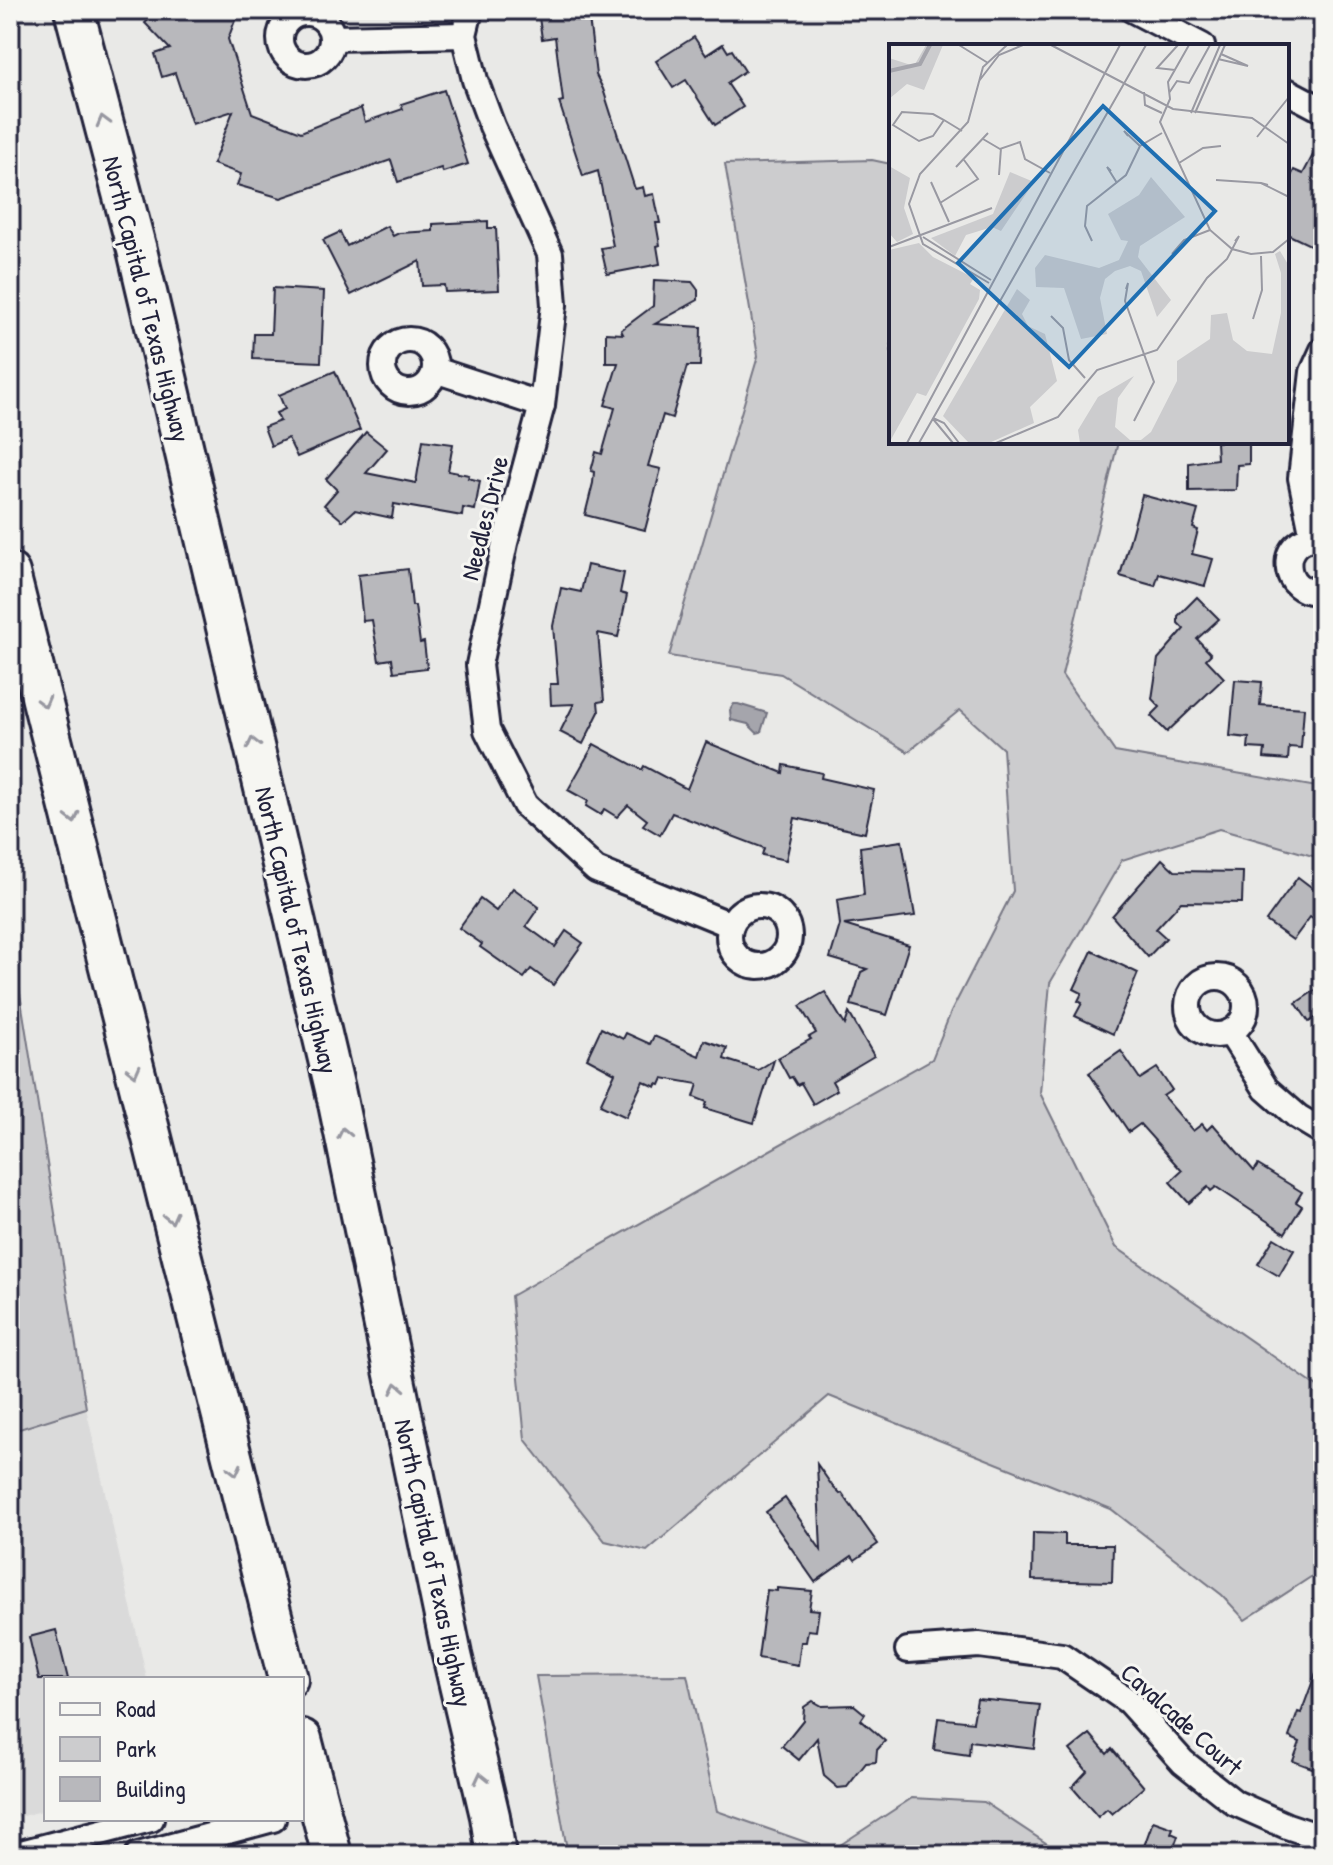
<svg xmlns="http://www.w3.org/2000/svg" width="1333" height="1865" font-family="'Patrick Hand',sans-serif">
<rect width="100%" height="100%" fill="#e9e9e7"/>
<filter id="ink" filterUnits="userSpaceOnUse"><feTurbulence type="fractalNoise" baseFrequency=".0125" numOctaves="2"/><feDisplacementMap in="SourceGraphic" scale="16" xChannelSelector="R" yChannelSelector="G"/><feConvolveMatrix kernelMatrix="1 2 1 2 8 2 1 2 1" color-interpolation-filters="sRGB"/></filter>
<g filter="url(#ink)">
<polygon fill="#dadada" points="86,1408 147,1679 46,1679 46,1810 10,1819 10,1432"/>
<g fill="#ccccce" stroke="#777784" stroke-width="2">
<polygon points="872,160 891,164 891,442 1118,442 1062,675 1115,752 1323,788 1323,859 1219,829 1122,860 1050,983 1040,1093 1116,1247 1323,1391 1323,1569 1245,1620 1222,1595 1111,1509 829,1396 647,1551 605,1541 525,1439 511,1296 932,1059 951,1012 1013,891 1003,749 960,710 908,752 781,674 669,656 758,356 725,164"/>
<polygon points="10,931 86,1408 10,1432"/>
<polygon points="687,1675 717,1811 831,1851 912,1798 984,1802 1064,1855 568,1855 536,1676"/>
</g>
<polygon fill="#a5a5ac" stroke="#71717f" stroke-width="2" points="738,704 767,713 761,732 757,733 748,724 731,720 730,710 734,704"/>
<g fill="#b8b8bc" stroke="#22223b" stroke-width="2">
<polygon points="159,10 239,10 228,39 252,113 301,132 361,108 365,122 403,109 401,104 444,90 468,164 443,172 441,168 398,182 391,160 281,198 237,185 241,174 213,164 233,111 192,124 175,73 162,77 155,54 170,49 145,23"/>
<polygon points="538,10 588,10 596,75 603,89 635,189 643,187 645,196 654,194 660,223 656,223 660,245 657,246 660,264 607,274 601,248 613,246 598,171 583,176 559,102 563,101 555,37 542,39"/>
<polygon points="694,37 706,55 723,44 728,52 732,50 745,71 727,83 743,107 715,125 686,80 673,88 656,61"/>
<polygon points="1323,136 1323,223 1312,246 1287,234 1287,185 1294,170 1303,174"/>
<polygon points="488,221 488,228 496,228 499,290 445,292 444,285 422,286 420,261 351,295 323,240 340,232 347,246 387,226 393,236 399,233 433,231 433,224"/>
<polygon points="654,280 692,282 698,290 698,300 655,324 701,327 700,366 687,366 672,418 663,415 648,466 661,469 645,530 585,515 593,483 594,472 591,471 596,452 602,454 615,408 605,405 618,363 606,363 606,333 623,334 621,330 653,306"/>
<polygon points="273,288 324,291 321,362 253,359 254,334 271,334"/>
<polygon points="335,371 360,430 297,457 288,438 271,446 264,427 280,421 276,413 285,409 279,395"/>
<polygon points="366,432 387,449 366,473 416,483 423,440 453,444 448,471 469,475 468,478 480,481 475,510 463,508 462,516 394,504 392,518 355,510 343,521 324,505 337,490 326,479"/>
<polygon points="1216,442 1249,442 1249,464 1237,465 1236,490 1189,491 1189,463 1217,459"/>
<polygon points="1142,495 1198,510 1193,528 1198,530 1192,554 1213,559 1205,586 1159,574 1155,586 1120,576"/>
<polygon points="587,565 624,573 620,593 627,595 618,637 598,633 604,701 598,702 599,712 583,744 560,732 574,704 551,705 550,684 558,684 553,626 561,588 581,592"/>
<polygon points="408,569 412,606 415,606 420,643 424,642 427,668 394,672 392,659 379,661 372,620 363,621 358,575"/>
<polygon points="1197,597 1219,619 1197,639 1211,654 1206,659 1224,678 1167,732 1151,716 1160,707 1152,699 1158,659 1184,629 1178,623 1178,616"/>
<polygon points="1235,680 1262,682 1260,705 1304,708 1301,748 1289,747 1288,760 1264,758 1265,749 1248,748 1249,738 1230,736"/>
<polygon points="706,742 783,773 784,765 822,773 821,778 874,790 865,833 795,818 786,860 762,855 764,848 672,813 660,835 643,825 647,820 628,805 617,817 604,809 601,815 586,806 588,801 568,790 594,744 642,770 644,766 687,789"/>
<polygon points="902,841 915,916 844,925 909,945 887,1015 851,1005 861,972 867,969 830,958 840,925 837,900 864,895 860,847"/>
<polygon points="1162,859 1175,871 1243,872 1242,903 1181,902 1156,929 1166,938 1148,957 1112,916"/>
<polygon points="1298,877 1323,896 1323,926 1310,917 1293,940 1266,921"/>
<polygon points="513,888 539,907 526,926 555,947 566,931 583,943 553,985 531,969 524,978 480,947 482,944 459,928 480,899 496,911"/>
<polygon points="1092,951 1138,973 1113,1034 1075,1016 1082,1003 1078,1001 1082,993 1074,989"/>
<polygon points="1323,985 1323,1013 1309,1022 1296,1003"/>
<polygon points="825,992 845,1025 849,1013 874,1056 832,1081 837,1090 813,1104 801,1083 797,1085 792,1077 789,1078 778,1058 811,1039 809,1037 816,1033 800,1006"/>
<polygon points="601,1028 623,1039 626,1033 650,1044 654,1036 699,1056 704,1040 727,1048 724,1059 758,1070 774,1060 754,1123 705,1108 707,1102 694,1097 698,1084 663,1078 660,1085 657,1084 656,1087 643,1081 626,1117 600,1105 615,1073 587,1058"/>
<polygon points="1121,1051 1140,1079 1157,1068 1172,1090 1163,1096 1193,1131 1202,1124 1207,1130 1213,1124 1254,1171 1258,1165 1302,1192 1296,1202 1302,1206 1285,1233 1216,1187 1211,1191 1208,1187 1189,1203 1170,1182 1182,1171 1140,1124 1129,1132 1089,1073"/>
<polygon points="1274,1238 1294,1250 1279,1276 1258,1264"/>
<polygon points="817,1464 833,1487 840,1494 842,1493 878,1544 855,1560 852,1556 815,1582 766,1512 785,1498 821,1550"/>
<polygon points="1033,1533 1065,1534 1065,1545 1113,1545 1112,1582 1032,1580"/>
<polygon points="777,1588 812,1591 809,1609 819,1610 816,1631 808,1630 806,1642 801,1642 798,1665 758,1658 767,1590 777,1591"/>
<polygon points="56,1630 68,1679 39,1679 29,1637"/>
<polygon points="1321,1659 1323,1660 1323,1772 1293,1761 1300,1742 1289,1737 1298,1712 1301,1713"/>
<polygon points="977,1699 1040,1705 1034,1749 970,1741 969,1755 934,1750 938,1718 973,1722"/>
<polygon points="813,1701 822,1706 854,1705 865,1714 861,1720 885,1741 877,1750 876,1762 866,1763 847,1787 838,1788 824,1776 817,1738 799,1760 782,1746 803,1720 804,1707"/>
<polygon points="1090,1734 1107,1754 1112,1749 1144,1787 1112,1814 1107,1809 1098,1817 1072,1787 1087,1771 1070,1750"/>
<polygon points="1153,1821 1173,1828 1171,1833 1178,1836 1171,1855 1159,1855 1143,1849"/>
</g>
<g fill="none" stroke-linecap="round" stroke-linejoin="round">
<defs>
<g id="minor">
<polyline points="470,10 464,35 475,80 492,126 550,254 554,305 542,405 505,543 479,665 487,730 525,805 596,870 731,925"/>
<polyline points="1133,10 1202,46"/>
<circle cx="306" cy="39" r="26"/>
<polyline points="333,38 464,35"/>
<polyline points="1287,91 1323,110"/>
<circle cx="409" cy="366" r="26"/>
<polyline points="435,370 542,405"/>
<polyline points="1313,537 1301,478 1313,372 1323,350"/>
<path d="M1323,539C1274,531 1280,601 1323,590"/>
<circle cx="759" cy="936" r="30"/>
<circle cx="1217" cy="1006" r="29"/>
<polyline points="1230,1032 1266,1089 1298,1117 1323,1132"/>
<polyline points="908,1650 979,1645 1062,1656 1128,1701 1183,1762 1235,1803 1287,1826 1323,1838"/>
<polyline points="13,1855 151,1819"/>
<polyline points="138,1855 273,1819"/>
</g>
<g id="trunk">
<polyline points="74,10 137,250 335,1089 452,1655 490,1816 496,1855"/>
<polyline points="10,573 288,1679"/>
<polyline points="302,1739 332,1855"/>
</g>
</defs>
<use href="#minor" stroke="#22223b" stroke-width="30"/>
<use href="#trunk" stroke="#22223b" stroke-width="44"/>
<use href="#minor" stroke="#f6f6f2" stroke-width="24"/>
<use href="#trunk" stroke="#f6f6f2" stroke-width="38"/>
</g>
<defs><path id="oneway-chevron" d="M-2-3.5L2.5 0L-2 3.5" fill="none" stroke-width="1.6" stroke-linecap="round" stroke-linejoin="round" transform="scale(2)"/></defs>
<g stroke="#9797a0">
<use href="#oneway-chevron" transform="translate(103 121) rotate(-105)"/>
<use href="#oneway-chevron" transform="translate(44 702) rotate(75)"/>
<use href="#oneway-chevron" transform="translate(253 743) rotate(-103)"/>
<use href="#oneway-chevron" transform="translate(73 818) rotate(76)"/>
<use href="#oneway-chevron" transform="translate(134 1071) rotate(76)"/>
<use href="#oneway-chevron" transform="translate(344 1133) rotate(-102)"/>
<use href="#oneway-chevron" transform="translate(171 1218) rotate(76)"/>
<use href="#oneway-chevron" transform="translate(397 1388) rotate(-102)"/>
<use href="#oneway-chevron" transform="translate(235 1470) rotate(76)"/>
<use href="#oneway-chevron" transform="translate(481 1778) rotate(-103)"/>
</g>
</g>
<g text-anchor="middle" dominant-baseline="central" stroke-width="6" stroke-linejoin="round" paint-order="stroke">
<g font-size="26" fill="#22223b" stroke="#f6f6f2">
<text transform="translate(147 299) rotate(76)">North Capital of Texas Highway</text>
<text transform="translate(484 518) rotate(-76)">Needles Drive</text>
<text transform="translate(297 930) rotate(77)">North Capital of Texas Highway</text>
<text transform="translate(434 1563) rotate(78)">North Capital of Texas Highway</text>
<text transform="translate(1182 1719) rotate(42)">Cavalcade Court</text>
</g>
</g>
<g transform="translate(889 44)">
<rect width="400" height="400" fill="#e9e9e7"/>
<path d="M37,1H54L35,46L18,40L0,55V14L25,22ZM0,122L21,134L15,164L24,190L8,198L0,189ZM121,128L145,138L112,187L103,183L77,191L66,212L42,194L104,170ZM262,133L296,173L251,202L249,213L282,256L268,273L252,227L241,222L226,227L216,235L211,254L218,290L192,295L175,244L147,243L146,224L156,211L210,224L230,216L239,197L232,196L219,170L250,151ZM30,199L44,213L85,234L81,240L91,246L90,255L37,352L28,349L0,399V206ZM391,207L400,222V399H191L189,386L209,353L245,332L229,354L226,383L241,396H252L262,388L288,337V317L321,295L322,271L338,269L344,296L358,307L383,310L392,269V229L386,210ZM128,245L141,256L133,270L139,282L156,290L168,337L141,363L145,379L100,399H80L54,372Z" fill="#ccccce"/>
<path fill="none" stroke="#a5a5ac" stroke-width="4" d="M0,27L31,20L41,1"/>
<path fill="none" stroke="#9999a2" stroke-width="2" d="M70,1L99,19M162,1L284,65L363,74L400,100M300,1L279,38L281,55L271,78L321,186L343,205L362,210L384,208L400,195M329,15L359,22L332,10M286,26L268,24L289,1M90,37L110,11L134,1M255,48L256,61L273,69M280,49L288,37L300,39L321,1M302,69L331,1M306,69L336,1M55,76L44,92L30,97L4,81L13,68L44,70L55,76L73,87M239,92L235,87L251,102M368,93L400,53M94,95L111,105L131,98L136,115L161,129M290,119L314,104L332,102M67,123L99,89M222,127L218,123L228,139M110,131L112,104M327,136L372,139M42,138L60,178M379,141L372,139L400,153M51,159L89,135L75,116M34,193L102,236M203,197L196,182L198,162L237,131L251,102L273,89M0,203L103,164M283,210L295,196L321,186M100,239L34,200L20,160L31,130L79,78L94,23L118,1M237,245L239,239L236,257L265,338L245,377M162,272L174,284L180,316L196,334M364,275L373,246L372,212M44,374L55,379L70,399M44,375L64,399M18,399L231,1M30,399L257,1M107,399L169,373L208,326L268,306L318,234L338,215L350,192L346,197"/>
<path fill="#1f6fb2" fill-opacity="0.15" stroke="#1f6fb2" stroke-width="4" d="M214,62L326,167L180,323L69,219Z"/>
<rect width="400" height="400" fill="none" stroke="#22223b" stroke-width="4"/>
</g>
<rect width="1333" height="1865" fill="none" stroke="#f6f6f2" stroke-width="40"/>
<rect x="20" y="20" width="1293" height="1825" fill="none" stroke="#22223b" stroke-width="3" filter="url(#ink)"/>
<rect x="44" y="1677" width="260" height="144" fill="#f6f6f2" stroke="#a1a1a9" stroke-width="2"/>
<rect x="60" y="1703" width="40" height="12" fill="#f6f6f2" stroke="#a1a1a9" stroke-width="2"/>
<text x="116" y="1717" font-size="24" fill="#22223b">Road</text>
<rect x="60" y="1737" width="40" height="24" fill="#ccccce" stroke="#a1a1a9" stroke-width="2"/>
<text x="116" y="1757" font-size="24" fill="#22223b">Park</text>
<rect x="60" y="1777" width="40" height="24" fill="#b8b8bc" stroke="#a1a1a9" stroke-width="2"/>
<text x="116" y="1797" font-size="24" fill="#22223b">Building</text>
</svg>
